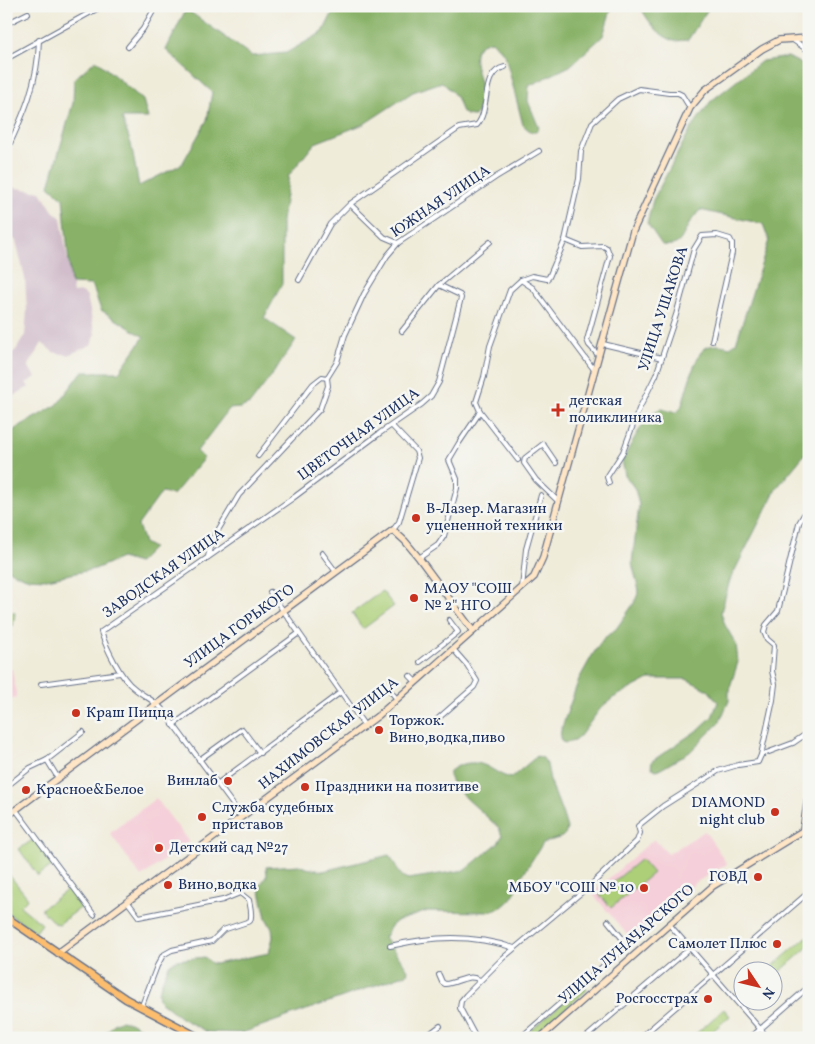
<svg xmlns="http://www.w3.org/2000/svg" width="815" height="1044" font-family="Vollkorn,serif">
<rect width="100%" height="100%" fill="#f6f6f2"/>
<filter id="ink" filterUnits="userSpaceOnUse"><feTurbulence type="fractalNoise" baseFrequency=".02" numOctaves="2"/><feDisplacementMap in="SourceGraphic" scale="10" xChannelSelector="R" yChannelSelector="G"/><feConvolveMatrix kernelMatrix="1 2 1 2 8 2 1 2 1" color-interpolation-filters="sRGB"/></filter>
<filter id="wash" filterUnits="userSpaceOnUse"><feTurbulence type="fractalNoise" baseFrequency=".0096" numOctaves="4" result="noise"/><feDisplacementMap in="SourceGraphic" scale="20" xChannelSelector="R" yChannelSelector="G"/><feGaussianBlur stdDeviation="1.12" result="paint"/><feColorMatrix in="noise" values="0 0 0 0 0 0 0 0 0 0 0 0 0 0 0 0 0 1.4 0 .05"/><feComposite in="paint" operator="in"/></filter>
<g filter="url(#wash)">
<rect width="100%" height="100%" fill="#f0ecda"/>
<g fill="#f5cfd9">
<polygon points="6,669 12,669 16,693 16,697 6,701"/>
<polygon points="156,798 189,842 141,877 110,833"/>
<polygon points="705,831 727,864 695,883 631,939 592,893 654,839 668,854"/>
</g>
<polygon fill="#d1bdcb" points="6,186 41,192 53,211 61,218 73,293 82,292 87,296 95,335 91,345 68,355 53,352 42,343 28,367 36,377 26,383 29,387 6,400 6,357 16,350 25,335 27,311 25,278 16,241 6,232"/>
<g fill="#accf78" stroke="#647f6b">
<polygon points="382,591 394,606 363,629 352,613"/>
<polygon points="6,611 15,613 13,626 6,625"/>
<polygon points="34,839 53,865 38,876 19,849"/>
<polygon points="641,859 653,873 611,908 599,894"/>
<polygon points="6,871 28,898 20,906 42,924 36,932 6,912"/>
<polygon points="70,888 83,906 59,924 54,923 41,909"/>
<polygon points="809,935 809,946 773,978 772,972 767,971"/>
<polygon points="583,985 587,990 531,1038 522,1038"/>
<polygon points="724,1009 730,1016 705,1038 691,1038"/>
</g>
<g fill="#89b268" stroke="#527063">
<path d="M336,6H612L603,36L570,66L529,86L528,101L539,128L536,132H531L523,125L505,55L492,41C460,45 482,76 482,94C482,101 479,110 475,116C458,116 462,108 456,97C453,92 446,86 442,82L413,92L364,124L315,143L289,175L282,221V284L264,318L296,340L272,375L250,404L240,408L229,409L197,451L204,458L173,495L162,492L138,525L144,543L153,548L138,563L121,558L95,569L47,579L26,578L6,569V436L18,427L57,405L82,372H119L144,337L101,310L92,285L71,284L63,198L49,186L73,103L74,79L96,60L143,100L148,118H122L131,144L139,186L182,164L207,120L212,92L166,50L186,9L252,56L286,53L323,32Z"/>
<path d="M640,6H710L688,40C684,40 679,41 675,41C659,37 647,20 640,6Z"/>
<path d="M788,57L809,68V449L776,489L730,580L721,612L725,625L736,644L738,662L729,690V701L719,723L690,752L661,769L656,770L651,767L652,761L699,729L712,717L718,702L708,690L686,679H649L613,698L600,709L580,736L574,741L566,743L562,742L560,739L561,730L579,679L593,654L603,639L616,629L634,603L639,591L632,563L639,505L635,489L625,475L622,461C629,449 647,409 662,409C667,410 671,413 677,412L681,408C685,396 695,355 704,349C712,343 722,345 730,347L736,343L769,240L763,224L700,210C696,215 691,220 688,226C680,241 680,247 662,245L647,223L653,200L690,130L711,101L762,61Z"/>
<path d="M537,756L543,758L547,764L550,780L563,815L567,828L566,833L562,837L543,843L520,879L516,891L510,900L502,907L488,912L428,911L397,921L391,926L384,938L405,965L408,970L407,974L242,1033L207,1032L181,1018L159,1000L158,992L169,965L176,960L205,957L211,963L215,964L269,953L273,937L272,929L266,918L259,887L267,875L266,867L299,865L306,868L323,871L389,855C397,863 396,875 408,879L465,870L498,843L502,836L499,828L454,787L449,776V772C459,763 474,760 486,766C495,770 501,776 511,778Z"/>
<polygon points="121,1020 130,1022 158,1038 101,1038 114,1024"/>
</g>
</g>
<g filter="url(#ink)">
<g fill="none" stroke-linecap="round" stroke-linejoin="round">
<defs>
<g id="street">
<polyline points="6,24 28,13"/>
<polyline points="793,40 809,51"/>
<polyline points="128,47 143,29 156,6"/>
<polyline points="6,59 102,6"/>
<path d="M6,152C24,114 38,83 39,40"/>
<polyline points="350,204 384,237 398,243"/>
<polyline points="565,240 582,247 603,246 607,248 610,256 587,340 589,345 599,356"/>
<path d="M299,280L330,224L350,204L459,128L477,125C491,109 480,72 505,67"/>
<polyline points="521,280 533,288 595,371"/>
<polyline points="402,331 439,285 490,242"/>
<polyline points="603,344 662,358"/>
<polyline points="327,378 337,362 345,335 364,294 387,256 398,243 496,177 539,151"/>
<polyline points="480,411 518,460"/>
<polyline points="392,426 416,451 418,458 399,522 393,530"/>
<polyline points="258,456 313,384 322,377 327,378"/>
<polyline points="556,463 543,444 525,458 524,463 536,480 559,502"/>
<polyline points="609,483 607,477 623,452 639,409 656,375 676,315 694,249 702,236 717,235 730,239 732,243 732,253 712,341"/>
<polyline points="322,553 336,572"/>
<polyline points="208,557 211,542 239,495 320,409 328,386 327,378"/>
<polyline points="419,558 438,545 444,536 457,488 457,479 449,460 459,443 478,415 480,411 476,402 484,377 490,346 510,290 521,280 532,276 547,279 549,277 565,240 579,179 581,151 592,123 618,99 639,89 669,93 678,93 682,95 690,108"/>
<polyline points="522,588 526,549 541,495"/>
<polyline points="270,592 365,726"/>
<polyline points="420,662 458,632 449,620"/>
<polyline points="410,676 416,682"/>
<polyline points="41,684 120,673"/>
<polyline points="391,692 397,699"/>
<polyline points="433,723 474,687 477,681 467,665 453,649"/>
<polyline points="173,725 299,633"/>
<polyline points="761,755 773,700 775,684 772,671 774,645 767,639 764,632 766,625 778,611 799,523 809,506"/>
<polyline points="47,760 58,778"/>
<polyline points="199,760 242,729 260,753"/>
<polyline points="217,784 341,692"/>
<polyline points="6,787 30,768 47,760 83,732"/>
<polyline points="16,810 94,915"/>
<path d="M242,817L162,709C154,700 143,696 134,688C121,679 106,647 101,632L293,498L380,433L422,404L431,396L439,382L461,298L460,295L439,285"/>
<path d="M127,901L139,917L223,900L240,893L249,900C250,906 253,915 250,921L223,930L212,941L172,950L163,955L157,966L141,1008"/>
<polyline points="669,924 768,1038"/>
<path d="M390,946C433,936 472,934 514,948"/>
<path d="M439,975L442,982L445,984C458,983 468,973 480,980"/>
<polyline points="424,1038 440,1026"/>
<polyline points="476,1038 460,1008 461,1001 466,995 503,958 594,882 637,841 640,833 638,826 663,806 718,771 738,765 758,762 761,755 793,743 809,732"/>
<polyline points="520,1038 624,948 626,943 608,921"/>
<polyline points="585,1038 689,949"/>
<polyline points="640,1038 809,892"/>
<polyline points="750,1038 805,990"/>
</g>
<g id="secondary">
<polyline points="809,791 803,830 809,837"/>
<polyline points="6,817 157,704 393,530 405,541 419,558 473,631"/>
<polyline points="58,953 379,715 534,577 543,557 633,231 690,108 705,90 762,49 779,40 809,38"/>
<polyline points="540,1038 713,886 809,827"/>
</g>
<polyline id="primary" points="6,917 126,999 200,1038"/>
</defs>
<use href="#street" stroke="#667189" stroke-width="6"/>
<use href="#secondary" stroke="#667189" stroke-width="8"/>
<use href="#primary" stroke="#667189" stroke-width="9"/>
<use href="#street" stroke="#fff" stroke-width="4"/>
<use href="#secondary" stroke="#fee5c5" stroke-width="5.5"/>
<use href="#primary" stroke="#fcbd6e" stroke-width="6"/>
</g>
</g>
<g fill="#c8321e" stroke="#f6f6f2" stroke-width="2">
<path d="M555.5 402.5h5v5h5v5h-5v5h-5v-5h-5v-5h5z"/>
<circle cx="416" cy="518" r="5"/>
<circle cx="414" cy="598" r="5"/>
<circle cx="76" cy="713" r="5"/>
<circle cx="379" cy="730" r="5"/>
<circle cx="228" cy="781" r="5"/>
<circle cx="305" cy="787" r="5"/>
<circle cx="26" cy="790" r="5"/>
<circle cx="775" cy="812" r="5"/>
<circle cx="202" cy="817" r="5"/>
<circle cx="159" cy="848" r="5"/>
<circle cx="758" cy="877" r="5"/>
<circle cx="168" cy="885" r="5"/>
<circle cx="644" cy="888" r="5"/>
<circle cx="777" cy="944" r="5"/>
<circle cx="708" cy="999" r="5"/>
</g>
<g text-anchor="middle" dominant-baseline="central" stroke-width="5" stroke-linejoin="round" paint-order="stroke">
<g font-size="15" fill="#1b2f5e" stroke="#f6f6f2">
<text transform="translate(441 202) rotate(-34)">ЮЖНАЯ УЛИЦА</text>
<text transform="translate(664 309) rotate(-72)">УЛИЦА УШАКОВА</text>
<text transform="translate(359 435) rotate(-36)">ЦВЕТОЧНАЯ УЛИЦА</text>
<text transform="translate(164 574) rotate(-35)">ЗАВОДСКАЯ УЛИЦА</text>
<text transform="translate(240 627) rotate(-36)">УЛИЦА ГОРЬКОГО</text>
<text transform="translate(329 734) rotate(-38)">НАХИМОВСКАЯ УЛИЦА</text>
<text transform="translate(627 945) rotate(-41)">УЛИЦА ЛУНАЧАРСКОГО</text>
</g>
<g font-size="15" fill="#1b2f5e" stroke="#f6f6f2" text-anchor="start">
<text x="569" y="401">детская<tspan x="569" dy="17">поликлиника</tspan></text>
<text x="426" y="509">В-Лазер. Магазин<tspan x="426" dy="17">уцененной техники</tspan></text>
<text x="424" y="589">МАОУ "СОШ<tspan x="424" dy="17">№ 2" НГО</tspan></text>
<text x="86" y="713">Краш Пицца</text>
<text x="389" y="721">Торжок.<tspan x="389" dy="17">Вино,водка,пиво</tspan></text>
<text x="218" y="781" text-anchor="end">Винлаб</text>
<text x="315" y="787">Праздники на позитиве</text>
<text x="36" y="790">Красное&amp;Белое</text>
<text x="765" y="803" text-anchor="end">DIAMOND<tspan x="765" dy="17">night club</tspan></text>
<text x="212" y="808">Служба судебных<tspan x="212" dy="17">приставов</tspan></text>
<text x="169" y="848">Детский сад №27</text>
<text x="748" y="877" text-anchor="end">ГОВД</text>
<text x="178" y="885">Вино,водка</text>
<text x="634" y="888" text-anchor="end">МБОУ "СОШ № 10</text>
<text x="767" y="944" text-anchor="end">Самолет Плюс</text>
<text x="698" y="999" text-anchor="end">Росгосстрах</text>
</g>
</g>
<rect width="815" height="1044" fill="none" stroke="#f6f6f2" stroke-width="25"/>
<g transform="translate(758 986) rotate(125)"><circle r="24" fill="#f6f6f2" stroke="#9ea6b7"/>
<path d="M0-4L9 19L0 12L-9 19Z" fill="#c8321e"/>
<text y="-8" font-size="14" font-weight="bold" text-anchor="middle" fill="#1b2f5e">N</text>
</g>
</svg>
